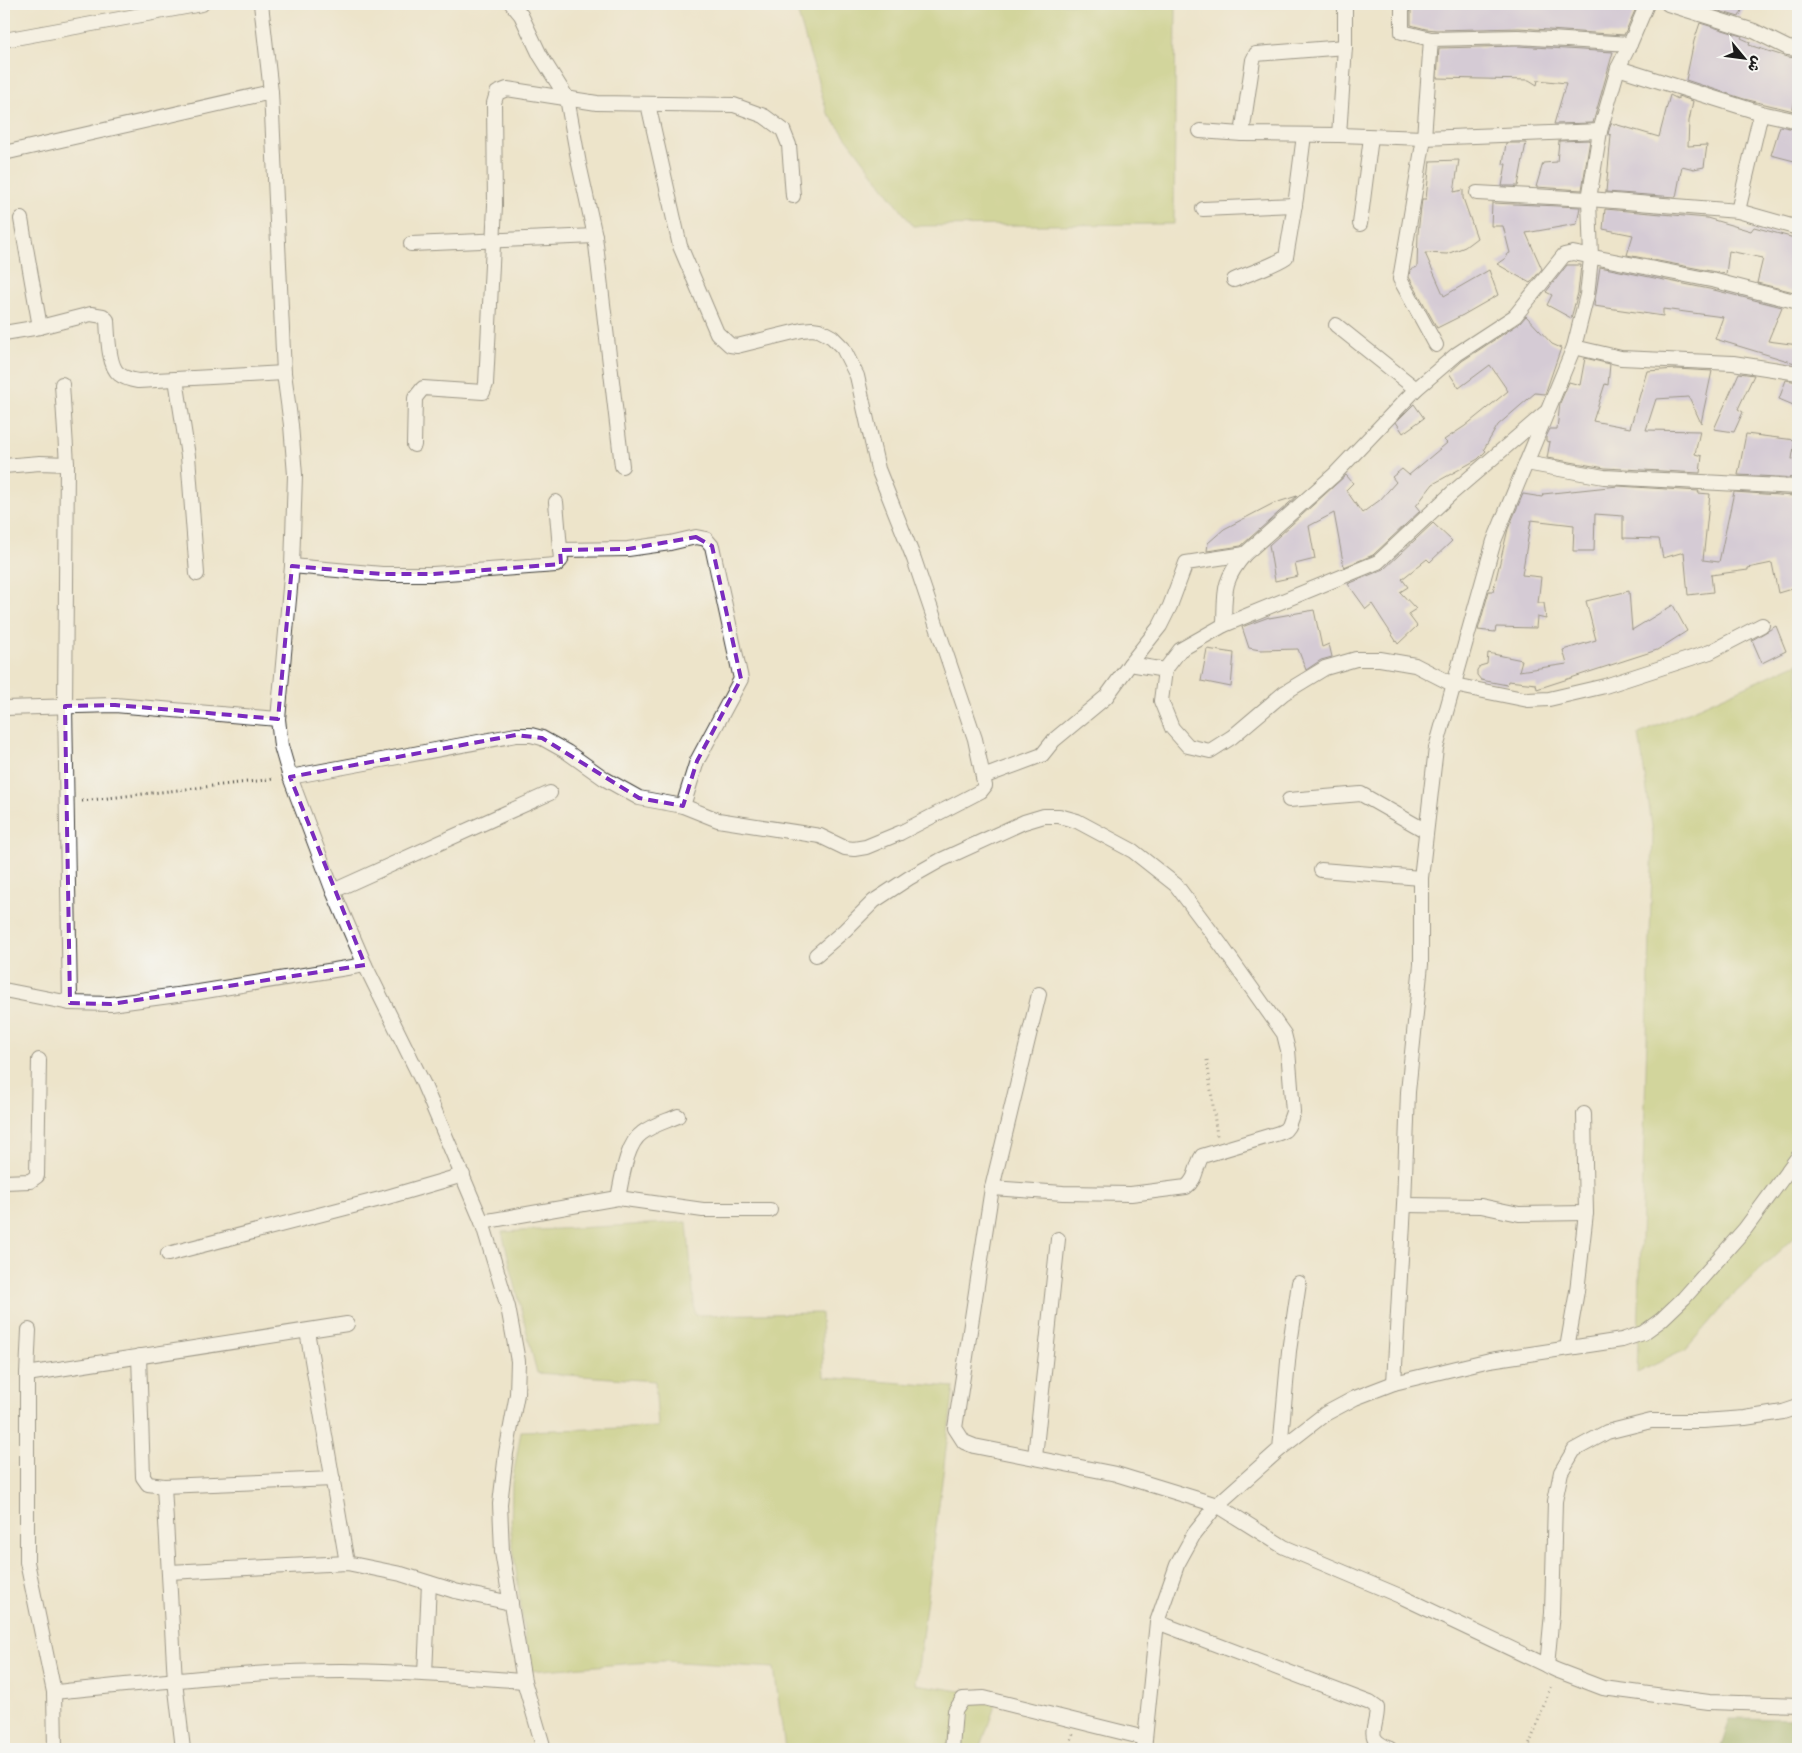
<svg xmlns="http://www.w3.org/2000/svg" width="1802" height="1753" font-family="Kalam,'Playpen Sans Arabic',sans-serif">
<rect width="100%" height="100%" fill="#f6f6f2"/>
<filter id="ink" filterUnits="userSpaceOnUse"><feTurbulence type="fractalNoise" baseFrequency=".02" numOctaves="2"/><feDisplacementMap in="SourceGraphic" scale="10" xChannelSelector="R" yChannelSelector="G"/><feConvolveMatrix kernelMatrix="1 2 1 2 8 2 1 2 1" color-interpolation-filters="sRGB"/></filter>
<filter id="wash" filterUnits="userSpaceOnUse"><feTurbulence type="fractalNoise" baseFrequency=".0096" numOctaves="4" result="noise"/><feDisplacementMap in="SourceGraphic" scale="20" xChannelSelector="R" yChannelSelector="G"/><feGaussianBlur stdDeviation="1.12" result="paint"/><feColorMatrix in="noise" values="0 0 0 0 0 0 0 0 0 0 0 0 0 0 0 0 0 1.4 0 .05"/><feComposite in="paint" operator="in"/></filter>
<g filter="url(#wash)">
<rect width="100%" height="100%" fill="#ede4ca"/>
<g fill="#b2c365" stroke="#677040">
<polygon points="795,4 1176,4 1174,224 913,226 827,112"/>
<polygon points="1798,663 1798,1233 1732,1296 1685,1350 1637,1373 1653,834 1639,734"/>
<polygon points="687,1222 695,1315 821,1313 824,1377 954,1387 916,1684 998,1697 980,1749 785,1749 774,1668 664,1661 529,1671 511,1532 512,1483 521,1431 658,1427 655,1381 537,1373 502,1232"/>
</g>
<polygon fill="#8da95a" stroke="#54623b" points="1730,1718 1798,1719 1798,1749 1720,1749"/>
<g id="blocks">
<g fill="#b9aee3">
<polygon points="1411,4 1638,4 1624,35 1519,28 1437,30 1426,29 1411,25"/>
<polygon points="1711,4 1745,4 1739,17 1709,8"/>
<polygon points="1700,23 1742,36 1741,38 1750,42 1749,45 1787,57 1798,58 1798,85 1793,109 1798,109 1798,112 1744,99 1686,80 1694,41"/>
<polygon points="1518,46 1613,52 1593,123 1554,124 1566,83 1538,80 1537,85 1529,80 1437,78 1439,48"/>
<polygon points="1670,95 1678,99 1678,96 1693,101 1689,121 1688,146 1707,145 1704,167 1694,169 1682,166 1676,197 1606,192 1611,135 1608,134 1611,123 1659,137"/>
<polygon points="1780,126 1798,130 1798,162 1771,155"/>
<polygon points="1590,140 1582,190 1536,187 1543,163 1557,162 1559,141"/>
<polygon points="1506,143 1526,143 1518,186 1502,186 1506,164 1503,164"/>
<polygon points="1459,160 1454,192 1463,190 1463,198 1477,238 1465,247 1447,254 1425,253 1444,296 1489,270 1498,295 1463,315 1437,328 1409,277 1410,270 1417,267 1418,233 1422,199 1426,199 1430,161"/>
<polygon points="1492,203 1580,207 1577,224 1526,233 1542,269 1530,283 1497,264 1507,257 1506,255 1510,253 1503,226 1491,226"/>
<polygon points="1605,209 1707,218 1751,231 1754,227 1798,239 1798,293 1757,283 1763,258 1729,251 1726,274 1627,255 1633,235 1603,229"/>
<polygon points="1567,265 1581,265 1578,293 1571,318 1547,305 1552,295 1546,292"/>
<polygon points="1600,267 1714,290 1782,307 1768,341 1798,345 1798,364 1715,339 1723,317 1663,309 1663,316 1594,306"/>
<polygon points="1526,316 1552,344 1561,348 1545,394 1535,393 1498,425 1484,449 1486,451 1478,459 1433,484 1416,506 1420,511 1373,555 1344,567 1334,513 1309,526 1315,559 1295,564 1298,576 1275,581 1269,545 1346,475 1353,483 1346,490 1362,513 1380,500 1396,482 1392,477 1402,469 1409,475 1447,443 1444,440 1465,426 1508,391 1490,365 1459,388 1449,373 1462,361 1520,323"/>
<polygon points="1585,358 1610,364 1608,385 1605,384 1593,421 1630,428 1647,371 1676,369 1712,371 1701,423 1689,397 1656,399 1646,430 1700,431 1695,454 1702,456 1700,473 1605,468 1547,458 1550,442 1546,441 1546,437 1550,429 1557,429 1560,403 1569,382 1580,385"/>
<polygon points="1739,373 1754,375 1738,409 1743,412 1734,432 1714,429"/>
<polygon points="1786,380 1798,382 1798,407 1779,399"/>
<polygon points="1414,404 1424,418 1403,433 1396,422"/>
<polygon points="1746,434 1795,440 1792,459 1798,460 1798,478 1738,475"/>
<polygon points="1618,486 1699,491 1698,493 1710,494 1703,560 1719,562 1734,492 1794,496 1796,522 1798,523 1798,587 1778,593 1772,563 1748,568 1748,570 1711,575 1713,592 1688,595 1684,552 1663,558 1659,539 1623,538 1623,516 1595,514 1594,551 1573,551 1574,525 1531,520 1522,575 1541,577 1538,603 1544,603 1546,619 1537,617 1536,628 1496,627 1495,632 1478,630 1489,591 1493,591 1508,529 1523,494 1542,497 1543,494"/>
<polygon points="1297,496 1241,546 1207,551 1208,543 1224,529 1272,504"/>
<polygon points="1433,523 1452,541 1430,562 1427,559 1402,579 1408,587 1400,592 1416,609 1408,614 1417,626 1398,644 1372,604 1366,609 1348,584 1384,569"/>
<polygon points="1629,591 1632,630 1673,605 1687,631 1657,650 1537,689 1536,684 1508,681 1507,685 1481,680 1477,675 1477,670 1480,666 1487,664 1488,653 1522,660 1519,671 1567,664 1563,650 1596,640 1586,601"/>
<polygon points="1314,610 1322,647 1329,644 1332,657 1321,660 1306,670 1298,649 1260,650 1249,648 1242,627 1269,617 1269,618"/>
<polygon points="1776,626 1786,651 1762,663 1752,640"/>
<polygon points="1207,649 1234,653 1231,687 1201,681"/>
</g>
</g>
</g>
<g filter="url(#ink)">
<use href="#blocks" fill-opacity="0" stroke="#3b3a36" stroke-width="1"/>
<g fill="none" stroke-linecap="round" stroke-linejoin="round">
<defs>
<g id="street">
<polyline points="261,4 271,92 284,373 291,425 295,475 292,566 278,719 281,746 290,777 333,891 365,965 423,1083 482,1222 508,1307 518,1361 517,1394 506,1453 500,1504 502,1552 524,1681 544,1749"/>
<polyline points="512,4 521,15 540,55 567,98 579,164 595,236 622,466"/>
<polyline points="1402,4 1402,32 1431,39"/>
<polyline points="1668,4 1754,31 1788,48 1798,49"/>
<polyline points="4,40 202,4"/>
<polyline points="1618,68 1761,113 1798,121"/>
<polyline points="648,104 680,246 717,333 730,345 737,346 802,330 812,329 819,330 832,337 843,348 857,376 878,469 914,559 975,739 985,786 981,791 900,833 866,847 854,849 845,848 820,836 718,820 683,806"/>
<polyline points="1200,131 1242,134 1339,135 1424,138 1600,131"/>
<polyline points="1242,134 1253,60 1256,54 1345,47"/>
<polyline points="1339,135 1345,47 1345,4"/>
<polyline points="4,153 271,92"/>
<polyline points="1477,193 1589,199 1738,211 1798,228"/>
<polyline points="1203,209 1295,205"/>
<polyline points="1738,211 1761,113"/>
<polyline points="21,219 40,327"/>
<polyline points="1360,224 1371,137"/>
<polyline points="411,244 595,236"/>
<path d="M1234,280C1249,273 1273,266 1286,257L1296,198L1304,135"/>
<polyline points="1336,325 1416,389"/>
<path d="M4,333L40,327L91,314L103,316L107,320C108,334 108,366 119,374C124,378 132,380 138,381L284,373"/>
<polyline points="1436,345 1400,279 1424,138 1431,39 1518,37 1630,44"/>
<polyline points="1574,347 1621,358 1733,363 1798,373"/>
<polyline points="176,379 188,456 197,574"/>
<polyline points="62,384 67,464 65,706 70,1003"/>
<polyline points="1545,413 1452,493 1378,562 1224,625 1180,650 1165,670 1161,701 1172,728 1188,746 1210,751 1232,737 1284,693 1325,668 1356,659 1380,659 1415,665 1454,685 1528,700 1549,699 1605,686 1710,652 1762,625"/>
<polyline points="414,445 415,398 423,388 483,392 486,384 495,205 494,103 497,93 507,89 597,103 734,105 764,116 783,130 789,145 793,196"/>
<polyline points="1526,463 1604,477 1798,487"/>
<polyline points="4,466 40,463 67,464"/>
<polyline points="292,566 382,574 433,574 556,565 561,560 556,502"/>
<path d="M1224,625C1225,591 1222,581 1245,554L1334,475L1416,389L1457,354L1515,316L1564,255L1573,253L1716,281L1798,302"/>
<polyline points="1130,664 1160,626 1170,606 1186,563 1245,554"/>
<polyline points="4,708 115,705 278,719"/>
<polyline points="290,777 516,735 531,735 542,738 567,752 605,779 639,798 683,806 697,761 741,679 712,546 706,539 696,537 670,543 628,549 560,550"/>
<polyline points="983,777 1042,755 1054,740 1106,697 1130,664 1165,670"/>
<polyline points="1289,800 1361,794 1426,831"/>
<polyline points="1321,870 1421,878"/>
<polyline points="333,891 550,793"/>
<path d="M816,955L845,930L874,901L909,878L941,860L1024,822L1044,816H1059L1077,821L1133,851L1176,885L1221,945L1284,1034L1288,1050L1293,1112L1288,1126L1285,1130L1279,1133L1202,1156C1195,1167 1197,1179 1186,1187L1131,1194L1063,1193L992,1188"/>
<polyline points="4,990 70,1003 111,1004 199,992 365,965"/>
<polyline points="1039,994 992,1188 955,1428 964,1442 974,1446 1116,1474 1217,1505 1284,1547 1400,1596 1556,1670 1603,1688 1709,1702 1798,1705"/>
<polyline points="4,1182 30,1181 37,1176 39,1060"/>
<path d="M618,1198C622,1179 626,1144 642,1133C652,1125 667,1121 678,1116"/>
<polyline points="1404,1205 1481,1206 1519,1214 1586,1213"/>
<polyline points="482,1222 618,1198 703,1210 770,1210"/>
<polyline points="168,1254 384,1198 463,1175"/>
<polyline points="29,1330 27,1374 27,1562 54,1692 55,1749"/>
<polyline points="307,1331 347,1563"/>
<polyline points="1567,1348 1577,1291 1586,1213 1584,1114"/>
<polyline points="139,1356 143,1477 148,1484 164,1486 333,1479"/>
<polyline points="27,1374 347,1324"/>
<polyline points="1394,1383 1404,1205 1408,1092 1421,964 1421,878 1436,748 1494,541 1574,347 1587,295 1591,258 1589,199 1600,131 1618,68 1630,44 1647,4"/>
<polyline points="1280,1449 1289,1351 1299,1283"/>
<polyline points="1035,1457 1058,1239"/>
<polyline points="164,1486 175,1681 183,1749"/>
<polyline points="169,1572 347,1563 401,1574 455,1591 511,1603"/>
<path d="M1157,1622L1370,1703L1377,1708C1377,1730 1363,1738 1390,1749"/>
<polyline points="1547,1666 1552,1613 1555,1501 1561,1472 1574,1450 1607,1432 1651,1421 1703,1421 1745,1418 1783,1412 1798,1407"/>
<polyline points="425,1674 429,1583"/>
<path d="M54,1692C149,1683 246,1671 342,1671C403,1671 464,1677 524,1681"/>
<polyline points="952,1749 955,1711 963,1699 984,1698 1145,1738"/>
<polyline points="1144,1749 1157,1622 1177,1565 1194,1534 1217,1505 1280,1449 1325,1414 1355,1398 1394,1383 1490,1360 1622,1340 1643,1333 1661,1320 1684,1298 1745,1229 1798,1157"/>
</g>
</defs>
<use href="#street" stroke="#3b3a36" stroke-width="16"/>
<g stroke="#3b3a36" stroke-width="3" stroke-dasharray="1 4" stroke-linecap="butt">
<polyline points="82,801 274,779"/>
<polyline points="1207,1060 1217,1136"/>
<polyline points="1068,1749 1073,1734"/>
<polyline points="1528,1749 1551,1685"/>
</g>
<use href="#street" stroke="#fff" stroke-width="14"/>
</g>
</g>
<path d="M0 0H1802V1753H0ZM696,537L712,546L741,679L697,761L683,806L639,798L542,738L516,735L290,777L365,965L111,1004L70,1003L65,706L115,705L278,719L292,566L382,574H433L561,564L560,550L628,549Z" fill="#ede4ca" fill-opacity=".55" fill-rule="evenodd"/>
<path fill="none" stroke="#7b2cbf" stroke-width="4" stroke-dasharray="10 6" stroke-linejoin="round" d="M696,537L712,546L741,679L697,761L683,806L639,798L542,738L516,735L290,777L365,965L111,1004L70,1003L65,706L115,705L278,719L292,566L382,574H433L561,564L560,550L628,549Z"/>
<rect width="1802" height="1753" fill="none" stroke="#f6f6f2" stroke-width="20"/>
<g transform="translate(1744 58) rotate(119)" stroke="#f6f6f2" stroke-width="4" paint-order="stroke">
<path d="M0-4L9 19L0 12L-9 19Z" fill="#1c1c1c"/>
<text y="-8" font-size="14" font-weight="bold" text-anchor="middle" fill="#1c1c1c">ش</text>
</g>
</svg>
